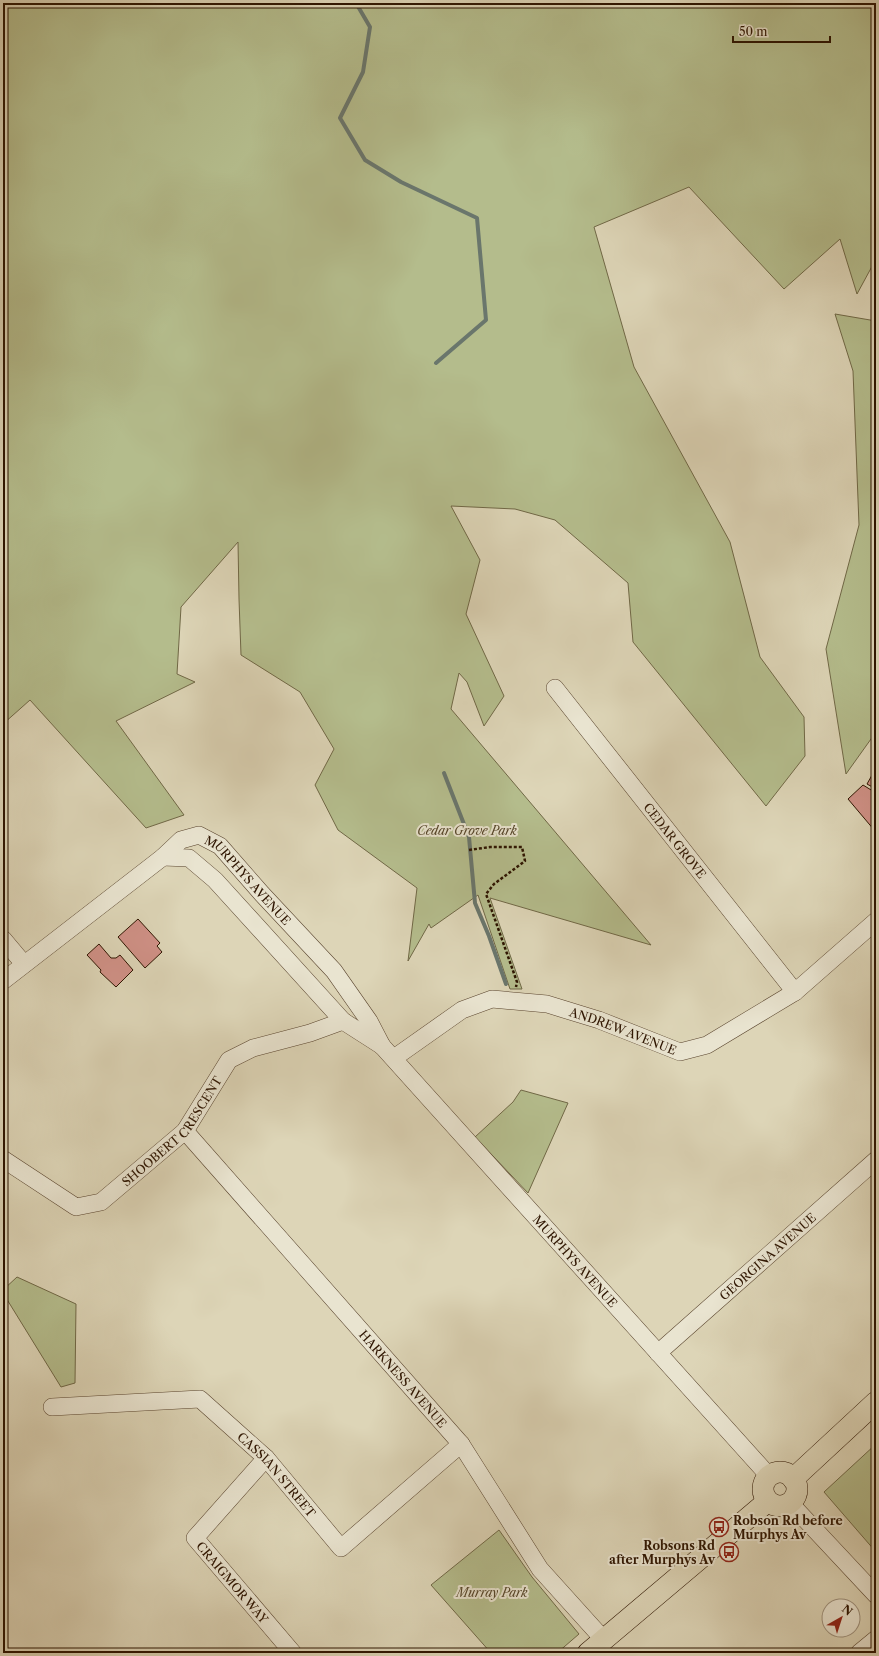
<svg xmlns="http://www.w3.org/2000/svg" width="879" height="1656" font-family="'Libre Caslon Text',serif">
<rect width="100%" height="100%" fill="#ddd5b7"/>
<filter id="stains"><feTurbulence type="fractalNoise" baseFrequency=".005" numOctaves="4"/><feColorMatrix values="0 0 0 0 .2 0 0 0 0 .09 0 0 0 0 .02 0 0 0 .5 -.17"/></filter>
<radialGradient id="worn" r=".72"><stop offset=".6" stop-color="#630" stop-opacity="0"/><stop offset="1" stop-color="#630" stop-opacity=".3"/></radialGradient>
<g fill="#b4bc8c" stroke="#706846">
<polygon points="3,3 876,3 876,259 857,294 840,239 784,289 689,187 594,227 634,367 730,542 760,657 804,717 805,756 766,806 633,642 628,583 555,520 515,509 451,506 480,560 466,614 504,696 484,726 467,682 459,673 451,709 651,945 490,898 522,989 510,989 478,895 431,928 429,924 408,961 417,888 338,830 315,785 334,749 300,692 241,655 239,599 238,542 181,607 177,674 195,682 116,721 184,815 146,828 30,700 3,724"/>
<polygon points="835,314 876,321 876,732 846,774 826,649 859,525 853,371"/>
<polygon points="521,1090 568,1103 528,1193 475,1137 513,1102"/>
<polygon points="17,1277 76,1304 75,1383 61,1387 3,1293 3,1290"/>
<polygon points="876,1444 876,1552 824,1492"/>
<polygon points="499,1530 532,1577 579,1634 557,1653 491,1653 431,1585"/>
</g>
<g fill="none" stroke-linecap="round" stroke-linejoin="round">
<g stroke="#6a766c" stroke-width="4">
<polyline points="356,3 370,27 363,72 340,118 365,160 401,182 477,218 486,320 436,363"/>
<polyline points="444,773 469,837 475,903 489,936 506,984"/>
</g>
</g>
<g fill="#d09187" stroke="#2d1400">
<polygon points="876,768 876,789 867,784"/>
<polygon points="863,785 876,793 876,830 875,831 848,799"/>
<polygon points="138,919 160,943 157,946 162,952 145,968 118,937"/>
<polygon points="99,944 111,958 116,958 120,955 133,970 116,987 100,972 101,970 87,955"/>
</g>
<g fill="none" stroke-linecap="round" stroke-linejoin="round">
<defs>
<g id="minor">
<path id="s1" d="M555,688L795,992"/>
<path id="s2" d="M163,857L189,858L215,880L343,1021L382,1046L769,1476"/>
<polyline points="3,939 24,964"/>
<path id="s3" d="M3,981L163,857L181,840L199,835L220,846L262,894L334,971L369,1021L382,1046"/>
<path id="s4" d="M394,1058L462,1010L492,999L547,1004L599,1020L680,1052L707,1045L795,992L876,921"/>
<path id="s5" d="M185,1131L461,1444L540,1569L604,1640"/>
<path id="s6" d="M3,1159L76,1207L101,1202L185,1131L229,1060L253,1048L310,1033L343,1021"/>
<path id="s7" d="M658,1353L876,1160"/>
<path id="s8" d="M52,1407L200,1399L266,1458L341,1548L461,1444"/>
<path id="s9" d="M266,1458L195,1538L293,1653"/>
<polyline points="790,1503 876,1595"/>
<polyline points="859,1653 876,1639"/>
</g>
<g id="major">
<circle cx="780" cy="1489" r="17"/>
<polyline points="793,1479 876,1402"/>
<polyline points="588,1653 768,1501"/>
</g>
</defs>
<use href="#minor" stroke="#59442e" stroke-width="18"/>
<use href="#major" stroke="#2d1400" stroke-width="22"/>
<g stroke="#2d1400" stroke-width="2.5" stroke-dasharray="3 2" stroke-linecap="butt">
<polyline points="469,850 490,847 522,847 525,861 494,884 486,894 517,982 516,987"/>
<polyline points="875,854 876,855"/>
</g>
<use href="#minor" stroke="#e9e4d0" stroke-width="17"/>
<use href="#major" stroke="#ddd5b7" stroke-width="21"/>
</g>
<defs>
<symbol id="bus-ring" viewBox="-11 -11 22 22"><circle r="9.5" fill="#e9e4d0" stroke="#8f2418" stroke-width="1.5"/><path d="M-5-6H5V4H4V6H2V4H-2V6H-4V4H-5ZM-3.5-4V0h7V-4ZM-3.5 1.2v1.5H-2V1.2ZM2 1.2v1.5H3.5V1.2Z" fill="#8f2418"/></symbol>
</defs>
<g fill-rule="evenodd">
<use href="#bus-ring" x="708" y="1516" width="22" height="22"/>
<use href="#bus-ring" x="718" y="1541" width="22" height="22"/>
</g>
<g text-anchor="middle" dominant-baseline="central" stroke-width="4" stroke-linejoin="round" paint-order="stroke">
<g font-size="12" font-style="italic" fill="#56462a" stroke="#e9e4d0">
<text x="467" y="830">Cedar Grove Park</text>
<text x="492" y="1592">Murray Park</text>
</g>
<g font-size="12" fill="#2d1400" stroke="#e9e4d0">
<text stroke="none"><textPath href="#s1" startOffset="194">CEDAR GROVE</textPath></text>
<text stroke="none"><textPath href="#s3" startOffset="313">MURPHYS AVENUE</textPath></text>
<text stroke="none"><textPath href="#s4" startOffset="251">ANDREW AVENUE</textPath></text>
<text stroke="none"><textPath href="#s6" startOffset="214">SHOOBERT CRESCENT</textPath></text>
<text stroke="none"><textPath href="#s7" startOffset="146">GEORGINA AVENUE</textPath></text>
<text stroke="none"><textPath href="#s2" startOffset="586">MURPHYS AVENUE</textPath></text>
<text stroke="none"><textPath href="#s5" startOffset="330">HARKNESS AVENUE</textPath></text>
<text stroke="none"><textPath href="#s8" startOffset="256">CASSIAN STREET</textPath></text>
<text stroke="none"><textPath href="#s9" startOffset="165">CRAIGMOR WAY</textPath></text>
</g>
<g font-size="12" font-weight="bold" fill="#2d1400" stroke="#e9e4d0" text-anchor="start">
<text x="733" y="1520">Robson Rd before<tspan x="733" dy="14">Murphys Av</tspan></text>
<text x="715" y="1545" text-anchor="end">Robsons Rd<tspan x="715" dy="14">after Murphys Av</tspan></text>
</g>
</g>
<rect width="879" height="1656" fill="none" stroke="#ddd5b7" stroke-width="16"/>
<rect x="4" y="4" width="871" height="1648" fill="none" stroke="#2d1400" stroke-width="2"/>
<rect x="8" y="8" width="863" height="1640" fill="none" stroke="#2d1400"/>
<g transform="translate(841 1618) rotate(39)"><circle r="19" fill="#e9e4d0" stroke="#9e917d"/>
<path d="M0-3L7 15L0 10L-7 15Z" fill="#8f2418"/>
<text y="-6" font-size="11" font-weight="bold" text-anchor="middle" fill="#2d1400">N</text>
</g>
<path d="M733 36v6h97v-6" fill="none" stroke="#2d1400" stroke-width="2"/>
<text x="739" y="36" font-size="12" fill="#2d1400" stroke="#e9e4d0" stroke-width="3" paint-order="stroke">50 m</text>
<rect width="100%" height="100%" filter="url(#stains)"/>
<rect width="100%" height="100%" fill="url(#worn)"/>
</svg>
